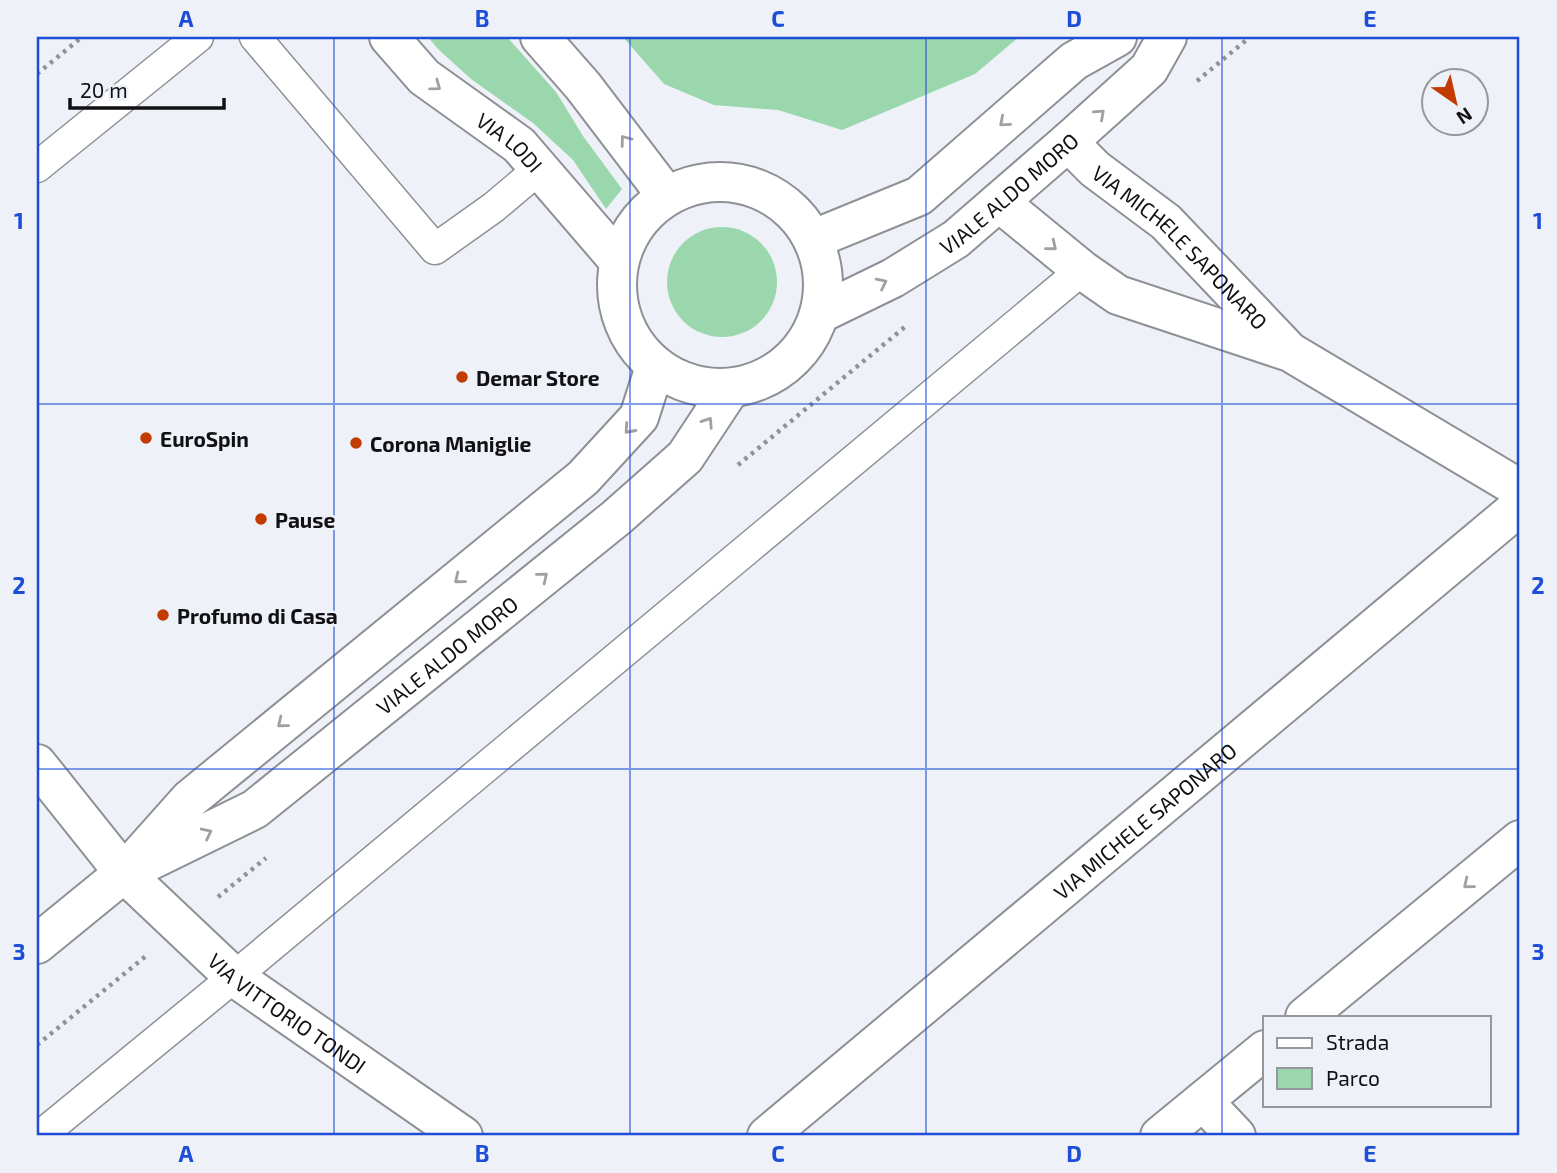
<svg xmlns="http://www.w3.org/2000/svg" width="1557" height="1173" font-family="'Exo 2',sans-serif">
<rect width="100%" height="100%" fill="#eef1f7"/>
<g fill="#9ad7ac">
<polygon points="428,37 507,37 556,92 583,136 622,189 606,209 573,160 533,123 471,79 438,49"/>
<polygon points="623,37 1019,37 975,74 842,130 778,110 714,105 664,84"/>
<circle cx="722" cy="282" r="55"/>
</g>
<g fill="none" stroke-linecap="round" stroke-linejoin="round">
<defs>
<g id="service">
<polyline points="255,37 435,249 494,207 539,169"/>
<polyline points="37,167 198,37"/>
<polyline points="40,1136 234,977 1082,270"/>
</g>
<g id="minor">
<path id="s1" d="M1068,142L1095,169L1166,222L1286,348"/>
<polyline points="999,202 1082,270 1118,295 1290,352 1520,489"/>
<path id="s2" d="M37,764L124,873L234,977L463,1136"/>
<path id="s3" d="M141,865L255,809L616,518L685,457L730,389"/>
<polyline points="37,944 124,873 190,799 583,478 639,417 655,367"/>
<polyline points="1305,1017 1520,840"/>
<polyline points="1203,1101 1236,1136"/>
<path id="s4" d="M767,1136L1520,506"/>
<polyline points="1160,1136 1265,1050"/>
</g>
<g id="tertiary">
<path id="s5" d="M389,37L424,77L519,145L618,260"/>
<polyline points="540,37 583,86 666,195"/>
<circle cx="720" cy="285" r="103"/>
<polyline points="814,239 919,196 1074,61 1117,37"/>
<path id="s6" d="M821,313L893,278L956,239L1068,142L1149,69L1167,37"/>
</g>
</defs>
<use href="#service" stroke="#8e9096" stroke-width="33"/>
<use href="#minor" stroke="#8e9096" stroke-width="42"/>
<use href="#tertiary" stroke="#8e9096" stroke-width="42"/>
<g stroke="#909296" stroke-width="4.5" stroke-dasharray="3.5 5" stroke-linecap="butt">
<polyline points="37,74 82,37"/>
<polyline points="1197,81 1250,37"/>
<polyline points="738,465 906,326"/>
<polyline points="218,897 266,858"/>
<polyline points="37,1045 146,956"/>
</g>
<use href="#service" stroke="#fff" stroke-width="30"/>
<use href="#minor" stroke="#fff" stroke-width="38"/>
<use href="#tertiary" stroke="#fff" stroke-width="38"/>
</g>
<defs><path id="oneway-chevron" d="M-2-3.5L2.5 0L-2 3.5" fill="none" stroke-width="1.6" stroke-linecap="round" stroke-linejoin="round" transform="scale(1.75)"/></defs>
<g stroke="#a0a0a1">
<use href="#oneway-chevron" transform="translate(436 86) rotate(36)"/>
<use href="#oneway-chevron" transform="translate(1100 114) rotate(-42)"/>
<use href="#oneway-chevron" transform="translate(1004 122) rotate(139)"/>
<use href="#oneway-chevron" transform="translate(625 140) rotate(-127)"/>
<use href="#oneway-chevron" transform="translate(1052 246) rotate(39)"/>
<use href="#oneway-chevron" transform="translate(882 283) rotate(-26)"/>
<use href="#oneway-chevron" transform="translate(708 422) rotate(-57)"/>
<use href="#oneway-chevron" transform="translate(629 429) rotate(132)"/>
<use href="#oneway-chevron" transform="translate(543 577) rotate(-39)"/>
<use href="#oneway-chevron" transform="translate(459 579) rotate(141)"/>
<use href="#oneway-chevron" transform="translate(282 723) rotate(141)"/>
<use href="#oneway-chevron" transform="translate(207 833) rotate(-26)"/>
<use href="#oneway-chevron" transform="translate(1468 884) rotate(141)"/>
</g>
<path fill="none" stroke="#1d4ed8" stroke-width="2" stroke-opacity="0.55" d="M334,37V1136M630,37V1136M926,37V1136M1222,37V1136M37,404H1520M37,769H1520"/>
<g fill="#c23b00" stroke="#eef1f7" stroke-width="2.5">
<circle cx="462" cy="377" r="7"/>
<circle cx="146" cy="438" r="7"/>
<circle cx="356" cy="443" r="7"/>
<circle cx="261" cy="519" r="7"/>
<circle cx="163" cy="615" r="7"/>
</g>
<g text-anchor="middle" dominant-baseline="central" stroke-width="5" stroke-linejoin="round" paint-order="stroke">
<g font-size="21" fill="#111114" stroke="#eef1f7">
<text stroke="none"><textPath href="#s5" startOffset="161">VIA LODI</textPath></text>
<text stroke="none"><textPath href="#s6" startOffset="224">VIALE ALDO MORO</textPath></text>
<text stroke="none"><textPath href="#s1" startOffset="154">VIA MICHELE SAPONARO</textPath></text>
<text stroke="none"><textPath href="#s3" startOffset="373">VIALE ALDO MORO</textPath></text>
<text stroke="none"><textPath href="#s4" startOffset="492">VIA MICHELE SAPONARO</textPath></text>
<text stroke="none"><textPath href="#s2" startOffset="355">VIA VITTORIO TONDI</textPath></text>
</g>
<g font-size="21" font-weight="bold" fill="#111114" stroke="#eef1f7" text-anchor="start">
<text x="476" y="377">Demar Store</text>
<text x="160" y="438">EuroSpin</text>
<text x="370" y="443">Corona Maniglie</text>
<text x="275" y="519">Pause</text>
<text x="177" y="615">Profumo di Casa</text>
</g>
</g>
<rect width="1557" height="1173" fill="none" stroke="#eef1f7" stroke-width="77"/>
<rect x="1263" y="1016" width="228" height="91" fill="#eef1f7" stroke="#96979c" stroke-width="2"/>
<rect x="1277" y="1038" width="35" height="10" fill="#ffffff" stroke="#96979c" stroke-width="2"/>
<text x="1326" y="1050" font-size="21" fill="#111114">Strada</text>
<rect x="1277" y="1068" width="35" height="21" fill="#9ad7ac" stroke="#96979c" stroke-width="2"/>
<text x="1326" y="1086" font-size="21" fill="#111114">Parco</text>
<g transform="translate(1455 102) rotate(146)"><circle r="33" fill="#eef1f7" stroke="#96979c" stroke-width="2"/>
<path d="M0-5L12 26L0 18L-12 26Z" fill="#c23b00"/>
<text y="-10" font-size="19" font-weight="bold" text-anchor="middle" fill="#111114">N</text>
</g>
<path d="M70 98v10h154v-10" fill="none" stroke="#111114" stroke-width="3.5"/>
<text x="80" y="98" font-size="21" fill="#111114" stroke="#eef1f7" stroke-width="5" paint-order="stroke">20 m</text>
<rect x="38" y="38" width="1480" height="1096" fill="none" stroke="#1d4ed8" stroke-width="2.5"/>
<g font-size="23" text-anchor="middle" font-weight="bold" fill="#1d4ed8">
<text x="186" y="27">A</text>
<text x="482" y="27">B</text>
<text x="778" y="27">C</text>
<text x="1074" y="27">D</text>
<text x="1370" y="27">E</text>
<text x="19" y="229">1</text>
<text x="1538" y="229">1</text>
<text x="19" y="594">2</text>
<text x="1538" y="594">2</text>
<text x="19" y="960">3</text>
<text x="1538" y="960">3</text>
<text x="186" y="1162">A</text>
<text x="482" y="1162">B</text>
<text x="778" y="1162">C</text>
<text x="1074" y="1162">D</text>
<text x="1370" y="1162">E</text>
</g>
</svg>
